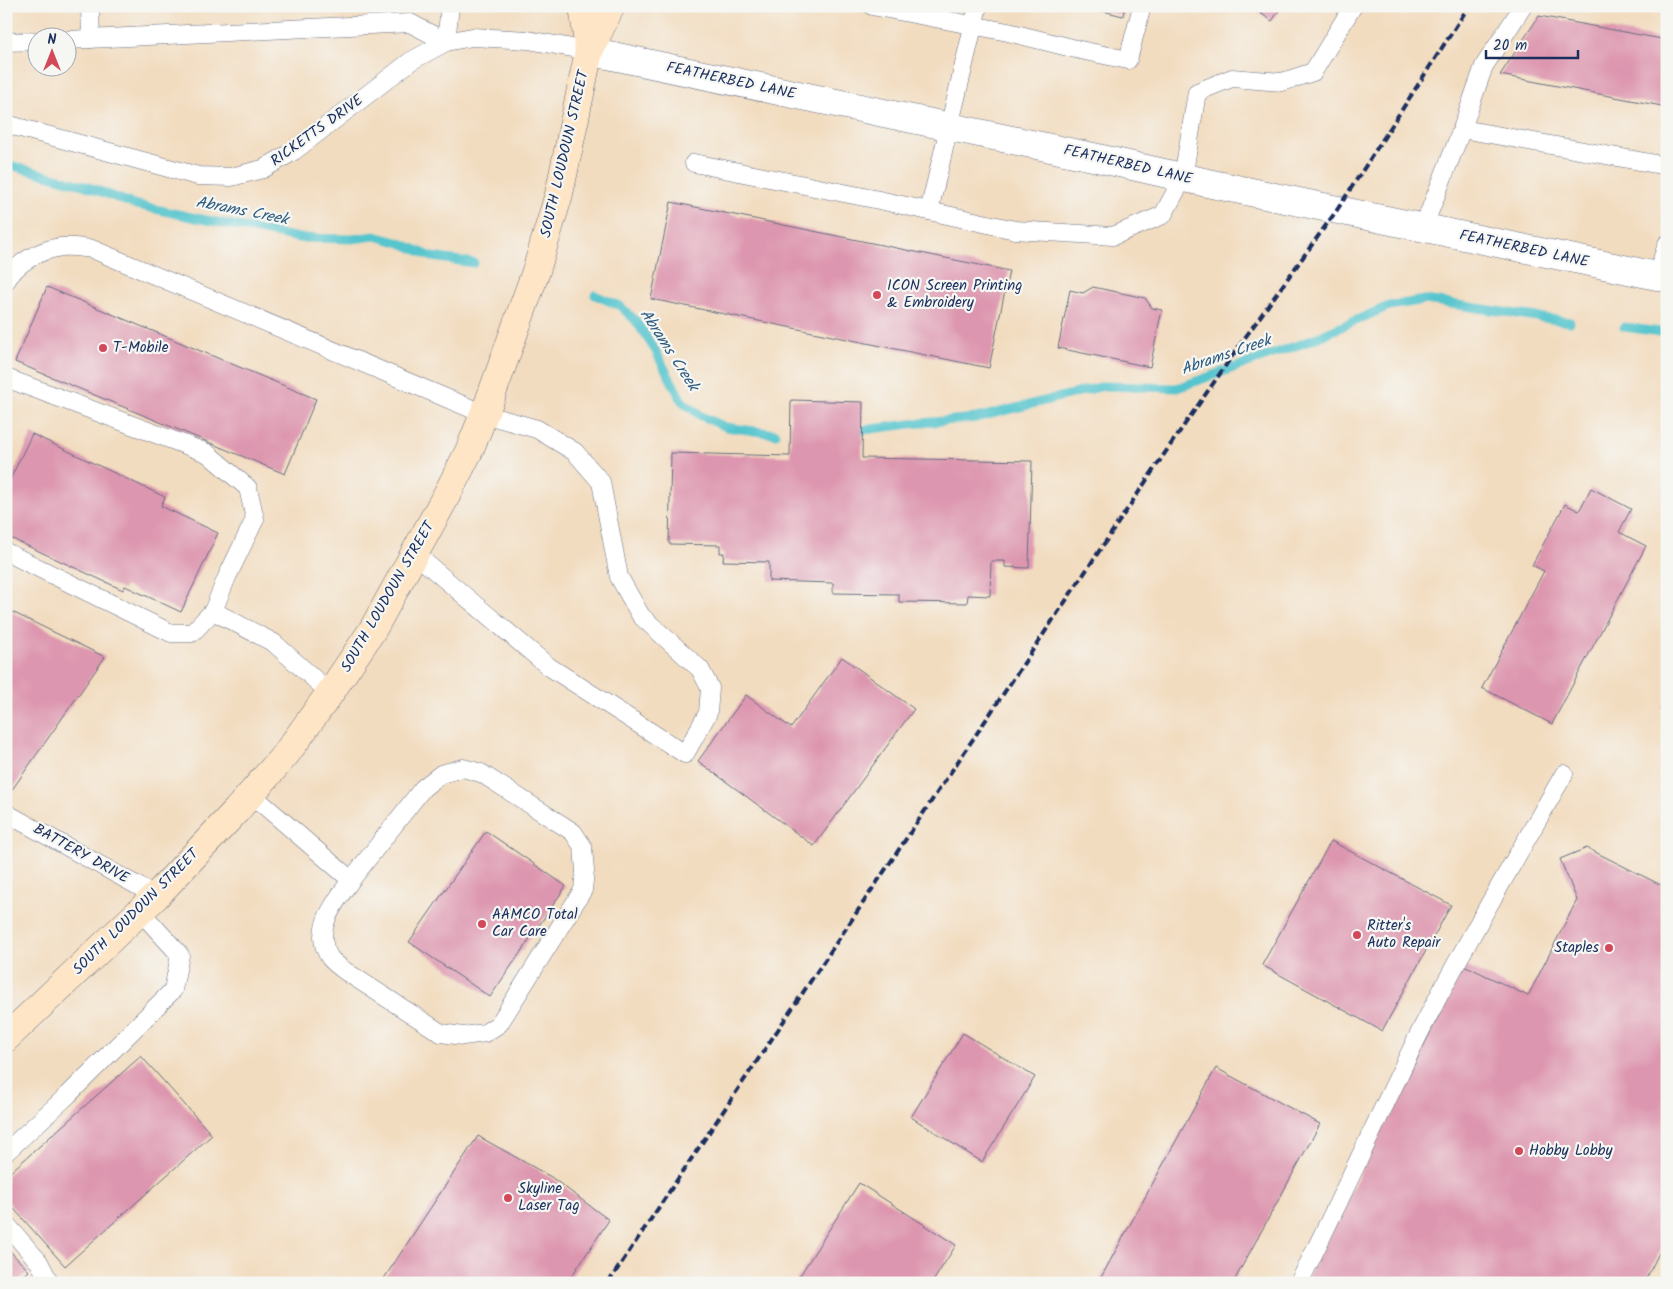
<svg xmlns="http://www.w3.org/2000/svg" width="1673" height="1289" font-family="Kalam,sans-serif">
<rect width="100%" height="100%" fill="#f6f6f2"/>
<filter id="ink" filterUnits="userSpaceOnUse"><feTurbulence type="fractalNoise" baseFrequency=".02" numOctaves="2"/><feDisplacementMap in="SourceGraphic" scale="10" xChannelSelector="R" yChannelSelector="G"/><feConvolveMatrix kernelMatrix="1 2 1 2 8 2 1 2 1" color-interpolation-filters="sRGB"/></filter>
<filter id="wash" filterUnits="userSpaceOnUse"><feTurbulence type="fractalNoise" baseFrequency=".0096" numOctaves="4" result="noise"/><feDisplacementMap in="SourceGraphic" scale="20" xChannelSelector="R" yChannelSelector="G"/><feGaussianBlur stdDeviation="1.12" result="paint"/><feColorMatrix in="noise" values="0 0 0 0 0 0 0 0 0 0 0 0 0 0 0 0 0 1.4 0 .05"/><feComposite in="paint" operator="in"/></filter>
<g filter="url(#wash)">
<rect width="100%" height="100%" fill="#f2dcbf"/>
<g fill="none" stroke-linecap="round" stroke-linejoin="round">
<g stroke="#57c5ce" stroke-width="9">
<polyline points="6,164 86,186 133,204 191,217 299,238 352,239 375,236 401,243 432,257 474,263"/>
<polyline points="595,295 620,306 636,321 655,350 682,401 701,416 726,427 776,434"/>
<polyline points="1624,327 1667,333"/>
<polyline points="856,431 910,424 976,418 1104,386 1177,388 1304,343 1389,306 1425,300 1570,322"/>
</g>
</g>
<g id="blocks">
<g fill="#dd96af">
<polygon points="1083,6 1125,6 1123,16"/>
<polygon points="1250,6 1282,6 1272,21"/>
<polygon points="1539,16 1667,40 1667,107 1500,75"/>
<polygon points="671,202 1009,271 989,368 651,299"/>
<polygon points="47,287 316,399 285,474 15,362"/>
<polygon points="1093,287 1145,298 1152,308 1162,310 1150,367 1058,348 1070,290 1083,293"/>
<polygon points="791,400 863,402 862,458 1032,461 1029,568 1005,567 1005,561 991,561 990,596 968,595 967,603 899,602 899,594 833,593 833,583 769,581 769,562 723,561 724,553 720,553 720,545 669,544 671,453 790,456"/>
<polygon points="32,434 165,497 161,506 218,533 181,612 125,586 123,590 6,536 6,488"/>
<polygon points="1591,488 1631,509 1619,532 1646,546 1552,724 1482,688 1544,571 1532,565 1565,504 1579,511"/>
<polygon points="6,609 105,657 9,794 6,792"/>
<polygon points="842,657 914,709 814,846 698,761 746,695 791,728"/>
<polygon points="1667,697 1667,710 1662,707"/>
<polygon points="486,831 566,886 490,997 409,942"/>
<polygon points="1331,841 1451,905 1382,1031 1262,965"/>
<polygon points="1587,848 1667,888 1667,1237 1644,1283 1305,1283 1464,965 1528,996 1577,900 1560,859"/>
<polygon points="963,1033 1035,1077 982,1162 911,1117"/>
<polygon points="141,1056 212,1135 65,1266 6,1200 6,1176"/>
<polygon points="1216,1068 1320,1124 1233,1283 1098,1283"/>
<polygon points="478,1136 551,1177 609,1220 567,1283 381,1283"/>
<polygon points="859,1183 956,1245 932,1283 795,1283"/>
<polygon points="6,1247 29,1271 16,1283 6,1283"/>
</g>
</g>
</g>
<g filter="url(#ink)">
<use href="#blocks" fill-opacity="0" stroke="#666c80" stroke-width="1"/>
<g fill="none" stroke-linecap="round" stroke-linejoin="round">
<defs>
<g id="service">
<polyline points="90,6 91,39"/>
<polyline points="872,6 1008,32 1080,50 1128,60 1142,6"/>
<polyline points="68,40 410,23 446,42 450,6"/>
<polyline points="6,42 38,41"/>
<polyline points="6,124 198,176 231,177 263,169 294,151 411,61 446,42 472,37 528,40 589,51"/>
<polyline points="1462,129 1484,66 1523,6"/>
<polyline points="694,163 879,200 1015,230 1113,236 1163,215 1183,178 1197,92 1232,78 1282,82 1313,72 1353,6"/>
<polyline points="929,211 978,6"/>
<polyline points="1423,228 1462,129 1667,166"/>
<polyline points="1657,276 1667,244"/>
<path d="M6,281C17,262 40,250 61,247C71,246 82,248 92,249L484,414L537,429L575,452L601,482L619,577L641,616L700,669L710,688L708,713L685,754L548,666L415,554"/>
<polyline points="6,378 207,453 248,488 255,519 227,577 213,611 192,633 171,633 6,552"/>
<polyline points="213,611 274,643 330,693"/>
<path d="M251,794L351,880C335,903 311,930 330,958C334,963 340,967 345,971L441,1033L463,1036L485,1033L499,1024L583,890L585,871L583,847L573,832L481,773L463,768L441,774L423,788L351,880"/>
<polyline points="6,813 156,896"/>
<polyline points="6,1152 68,1095 173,990 180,955 140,911"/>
<polyline points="6,1224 39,1262 50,1283"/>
<path d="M1299,1283C1340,1201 1378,1117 1419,1034C1464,945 1515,860 1564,774"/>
</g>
<polyline id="tertiary" points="589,51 1093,157 1212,184 1667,278"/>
<g id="secondary">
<polyline points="583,6 589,51"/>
<polyline points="6,1038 156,896 236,811 286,754 330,693 373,629 445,498 469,451 489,402 536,271 559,194 589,51 611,6"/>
</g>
</defs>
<use href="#service" stroke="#666c80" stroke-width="19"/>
<use href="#tertiary" stroke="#666c80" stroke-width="29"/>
<use href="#secondary" stroke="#666c80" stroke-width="29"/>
<use href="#service" stroke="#fff" stroke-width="18"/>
<use href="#tertiary" stroke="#fff" stroke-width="28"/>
<use href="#secondary" stroke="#fde5c5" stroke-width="28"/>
<polyline stroke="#1b2f5e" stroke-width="4" stroke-dasharray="8 4" stroke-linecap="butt" points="608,1283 1169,447 1244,339 1337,210 1469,6"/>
</g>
</g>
<g fill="#d1495b" stroke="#f6f6f2" stroke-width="2">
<circle cx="877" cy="295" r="5"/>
<circle cx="103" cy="348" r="5"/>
<circle cx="482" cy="924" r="5"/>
<circle cx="1357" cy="935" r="5"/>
<circle cx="1609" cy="948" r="5"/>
<circle cx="1519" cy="1151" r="5"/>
<circle cx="508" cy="1198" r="5"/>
</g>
<g text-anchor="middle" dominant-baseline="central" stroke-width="4.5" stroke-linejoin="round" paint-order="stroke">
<g font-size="15" fill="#1b2f5e" stroke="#f6f6f2">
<text transform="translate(731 81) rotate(12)">FEATHERBED LANE</text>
<text transform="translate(317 131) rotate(-36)">RICKETTS DRIVE</text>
<text transform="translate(565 154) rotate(-77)">SOUTH LOUDOUN STREET</text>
<text transform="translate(1128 165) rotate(13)">FEATHERBED LANE</text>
<text transform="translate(1524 249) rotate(12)">FEATHERBED LANE</text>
<text transform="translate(388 597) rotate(-60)">SOUTH LOUDOUN STREET</text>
<text transform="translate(81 854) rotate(29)">BATTERY DRIVE</text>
<text transform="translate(136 912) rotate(-45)">SOUTH LOUDOUN STREET</text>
</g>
<g font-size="15" fill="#1b2f5e" stroke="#f6f6f2" text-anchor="start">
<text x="887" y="286">ICON Screen Printing<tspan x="887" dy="17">&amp; Embroidery</tspan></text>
<text x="113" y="348">T-Mobile</text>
<text x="492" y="915">AAMCO Total<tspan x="492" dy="17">Car Care</tspan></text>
<text x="1367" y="926">Ritter's<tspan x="1367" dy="17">Auto Repair</tspan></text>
<text x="1599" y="948" text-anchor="end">Staples</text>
<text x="1529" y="1151">Hobby Lobby</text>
<text x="518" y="1189">Skyline<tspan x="518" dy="17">Laser Tag</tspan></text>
</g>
<g font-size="16" font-style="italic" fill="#2d5c80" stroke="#f6f6f2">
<text transform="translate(242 211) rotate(11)">Abrams Creek</text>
<text transform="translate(669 350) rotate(57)">Abrams Creek</text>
<text transform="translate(1226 355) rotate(-19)">Abrams Creek</text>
</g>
</g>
<rect width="1673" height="1289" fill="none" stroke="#f6f6f2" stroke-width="25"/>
<g transform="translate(52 52)"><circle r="24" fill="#f6f6f2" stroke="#9ea6b7"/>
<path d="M0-4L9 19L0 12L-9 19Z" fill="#d1495b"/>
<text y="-8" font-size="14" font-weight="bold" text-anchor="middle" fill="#1b2f5e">N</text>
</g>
<path d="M1486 50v8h92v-8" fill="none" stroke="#1b2f5e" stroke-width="2.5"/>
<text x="1493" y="50" font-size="15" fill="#1b2f5e" stroke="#f6f6f2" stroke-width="4" paint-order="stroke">20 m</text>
</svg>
